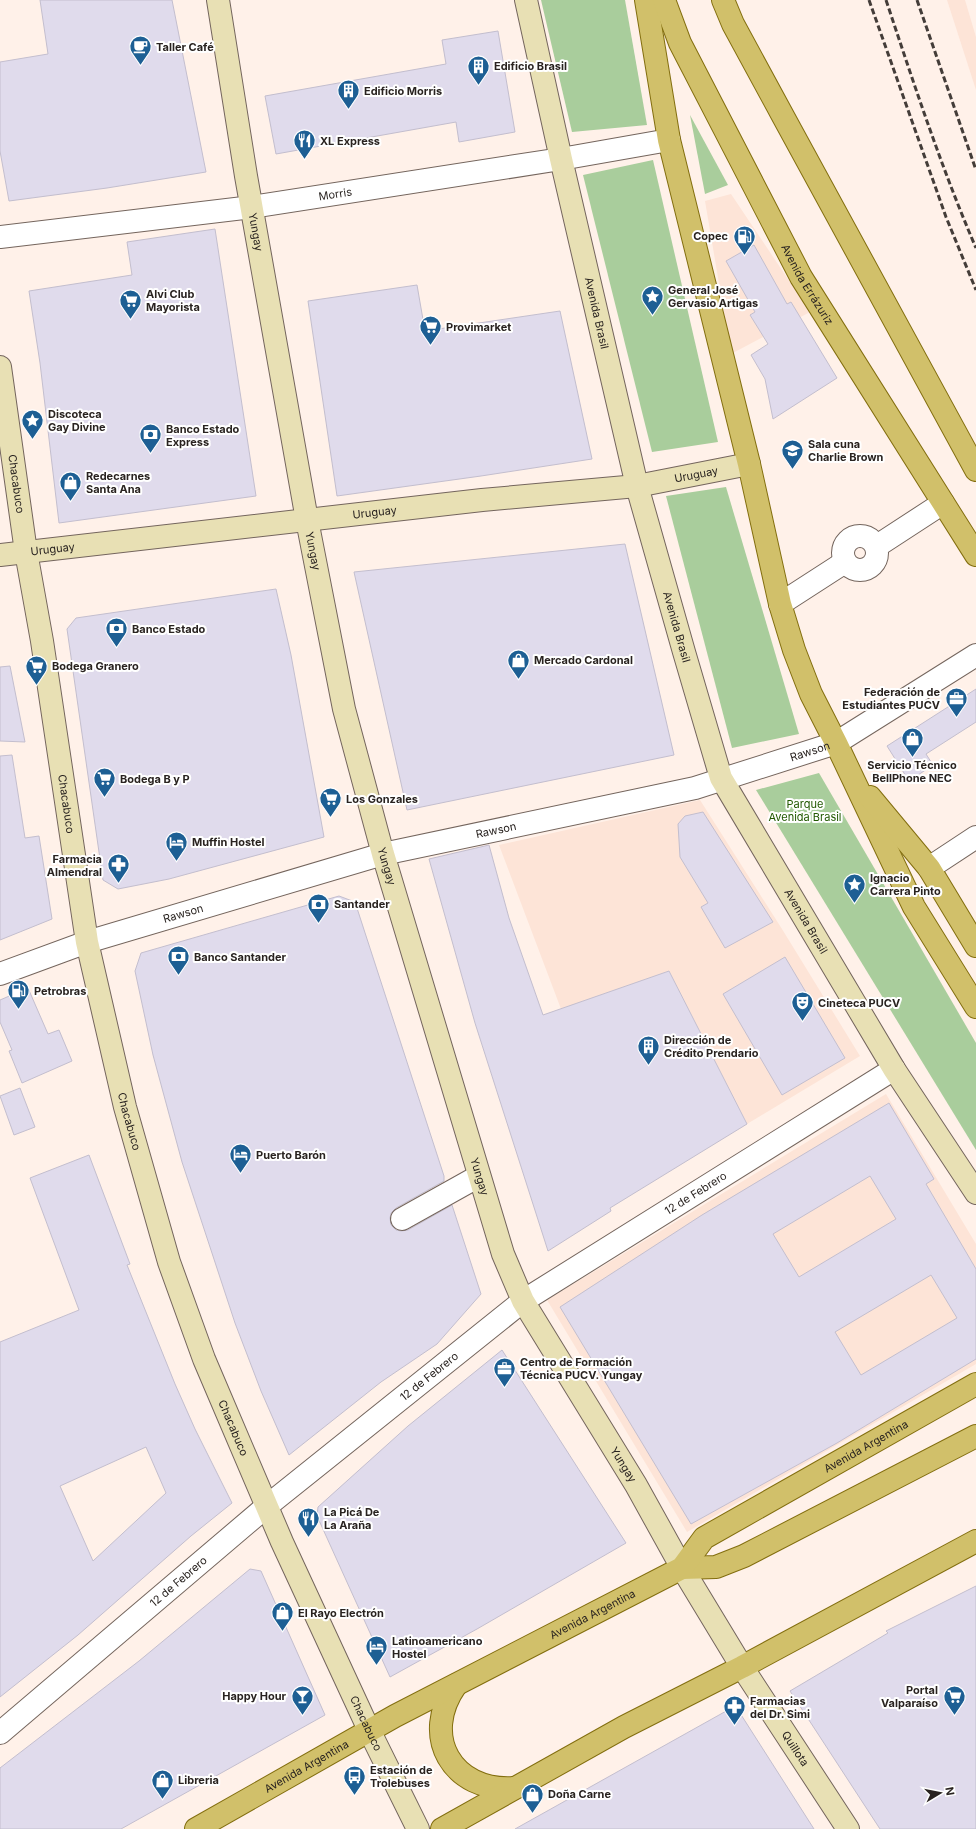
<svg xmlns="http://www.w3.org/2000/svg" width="976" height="1829" font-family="Inter,sans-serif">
<rect width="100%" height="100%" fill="#fff1e9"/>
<g fill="#fde4d7">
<polygon points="947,0 965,0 976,37 976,90"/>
<polygon points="731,194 810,312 731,354 705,201"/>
<polygon points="700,800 782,929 860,1056 747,1124 669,971 561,1009 499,845"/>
<polygon points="886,1094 976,1244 976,1364 687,1532 547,1300"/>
</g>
<g fill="#a9cd9c">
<polygon points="541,0 625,0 647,125 572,132"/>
<polygon points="690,115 728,185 705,194"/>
<polygon points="653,160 718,442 652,452 583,175"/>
<polygon points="726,487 799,734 732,748 666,496"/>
<polygon points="819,773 976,1043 976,1150 756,790"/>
</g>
<g fill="#e0dbec" stroke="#c3bece" fill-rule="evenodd">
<polygon points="40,0 172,0 206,172 107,188 9,201 0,151 0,62 48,54"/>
<polygon points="498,31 515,132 459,142 456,122 276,154 265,96 446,64 442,40"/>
<polygon points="215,229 256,496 59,523 40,363 29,291 132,275 127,242"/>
<polygon points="754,245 787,304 791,302 837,378 773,419 765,379 751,355 768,344 750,315 755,312 726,261"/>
<polygon points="417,285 425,331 560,311 592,459 481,476 337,496 308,301"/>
<polygon points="625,544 674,755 407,810 354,572"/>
<polygon points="276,589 291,655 324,837 169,879 118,889 103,880 67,629 76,618"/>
<polygon points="10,666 25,742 0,741 0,667"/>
<polygon points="976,689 976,722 926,754 933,765 909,781 887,746"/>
<polygon points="12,755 25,838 39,836 52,919 0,940 0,756"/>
<polygon points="703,812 773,922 725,948 701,907 708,903 680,857 678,824 685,816"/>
<polygon points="489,845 509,918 543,1015 669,971 747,1124 610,1208 611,1211 548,1251 475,1023 429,859"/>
<polygon points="339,896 355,902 444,1176 444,1181 396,1208 391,1213 390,1218 391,1225 396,1230 401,1231 408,1230 452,1205 481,1294 437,1344 381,1382 289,1455 261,1391 235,1323 182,1162 153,1055 135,971 141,953"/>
<polygon points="785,957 845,1058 782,1095 723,994"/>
<polygon points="28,988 48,1034 59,1030 72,1061 22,1083 9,1051 12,1050 0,1022 0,1000"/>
<polygon points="20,1088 35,1127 14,1135 0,1096"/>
<path d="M889,1103L934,1179L926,1184L976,1269V1359L837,1443L691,1524L560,1307L702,1215ZM870,1176L896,1219L799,1277L773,1234ZM931,1275L957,1318L861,1375L835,1332Z"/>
<path d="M89,1155L130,1264L127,1265L175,1384L195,1429L232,1503L191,1536L78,1635L0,1697V1342L79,1310L30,1178ZM146,1447L166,1493L93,1561L60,1486Z"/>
<polygon points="502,1350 626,1543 477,1629 390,1677 317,1516 318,1507 408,1426"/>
<polygon points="250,1569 261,1571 325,1715 121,1829 0,1829 0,1768 139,1661"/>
<polygon points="976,1586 976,1829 880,1829 790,1691 888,1633 886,1631"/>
<polygon points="728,1710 738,1710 814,1829 515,1829"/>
</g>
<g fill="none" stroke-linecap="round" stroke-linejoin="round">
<defs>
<g id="street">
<path id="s1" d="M0,237L252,207L561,159L669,140"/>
<circle cx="860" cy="553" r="17"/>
<polyline points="877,546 943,503"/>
<polyline points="780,604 845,562"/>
<polyline points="929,868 976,837"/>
<path id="s2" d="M0,974L87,942L383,854L695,788L836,743L976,655"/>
<polyline points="402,1219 479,1176"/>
<path id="s3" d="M0,1733L267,1506L523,1301L894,1069"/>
</g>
<g id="secondary">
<path id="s4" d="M218,0L246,176L307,520L344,709L383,854L503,1254L523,1301L636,1485L682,1568L742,1667L848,1829"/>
<path id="s5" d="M526,0L561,159L637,486L684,652L721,778L894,1069L976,1193"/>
<path id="s6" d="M0,367L26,552L42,641L87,942L125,1107L169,1262L204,1359L282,1542L369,1730L418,1829"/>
<path id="s7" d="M0,555L482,500L637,486L749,464"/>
</g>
<g id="primary">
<polyline points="646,0 669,140 749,464 780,604 794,650 811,694 836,743 914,907 976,1007"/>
<path id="s8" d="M664,0L680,43L801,277L976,555"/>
<polyline points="723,0 733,24 784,118 976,470"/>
<polyline points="870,797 929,868 976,946"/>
<polyline points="682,1568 716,1567 744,1556 976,1436"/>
<path d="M456,1685C420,1736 452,1792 514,1788"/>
<path id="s9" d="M196,1829L395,1716L682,1568L704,1538L976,1384"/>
<polyline points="442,1829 624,1727 742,1667 976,1541"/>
</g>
</defs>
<use href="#street" stroke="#74655d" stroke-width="24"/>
<use href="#secondary" stroke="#74655d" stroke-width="24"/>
<use href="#primary" stroke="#836e0f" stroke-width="24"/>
<use href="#street" stroke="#fff" stroke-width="22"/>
<use href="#secondary" stroke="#e8e0b4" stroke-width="22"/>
<use href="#primary" stroke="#d1c06a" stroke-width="22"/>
<g stroke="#443d39" stroke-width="3" stroke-dasharray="6 3" stroke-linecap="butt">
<polyline points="869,0 946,217 976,290"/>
<path d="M886,0C914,84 941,167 976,248"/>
<polyline points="917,0 976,170"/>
</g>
</g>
<defs>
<symbol id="cafe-pin" viewBox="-11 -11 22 30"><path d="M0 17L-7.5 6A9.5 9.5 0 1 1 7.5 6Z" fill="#1d5f94" stroke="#fff"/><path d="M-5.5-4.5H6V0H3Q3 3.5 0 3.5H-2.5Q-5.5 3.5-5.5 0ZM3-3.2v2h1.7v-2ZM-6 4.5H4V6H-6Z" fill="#fff"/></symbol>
<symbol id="building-pin" viewBox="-11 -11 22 30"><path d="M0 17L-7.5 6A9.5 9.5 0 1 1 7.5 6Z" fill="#1d5f94" stroke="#fff"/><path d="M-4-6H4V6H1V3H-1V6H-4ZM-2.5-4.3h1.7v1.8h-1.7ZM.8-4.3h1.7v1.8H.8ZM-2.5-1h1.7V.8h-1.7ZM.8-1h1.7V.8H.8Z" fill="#fff"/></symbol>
<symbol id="restaurant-pin" viewBox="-11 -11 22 30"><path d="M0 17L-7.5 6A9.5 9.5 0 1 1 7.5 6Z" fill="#1d5f94" stroke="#fff"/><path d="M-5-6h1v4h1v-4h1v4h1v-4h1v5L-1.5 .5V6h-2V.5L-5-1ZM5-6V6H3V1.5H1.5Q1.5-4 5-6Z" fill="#fff"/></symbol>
<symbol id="fuel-pin" viewBox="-11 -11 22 30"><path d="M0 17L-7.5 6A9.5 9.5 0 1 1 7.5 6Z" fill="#1d5f94" stroke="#fff"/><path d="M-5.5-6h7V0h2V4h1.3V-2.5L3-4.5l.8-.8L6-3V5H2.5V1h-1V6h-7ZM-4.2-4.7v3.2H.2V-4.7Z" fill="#fff"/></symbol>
<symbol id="sight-pin" viewBox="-11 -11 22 30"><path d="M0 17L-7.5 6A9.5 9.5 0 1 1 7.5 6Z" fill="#1d5f94" stroke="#fff"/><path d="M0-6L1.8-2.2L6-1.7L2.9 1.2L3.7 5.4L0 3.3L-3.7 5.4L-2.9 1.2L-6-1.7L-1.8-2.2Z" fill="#fff"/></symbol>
<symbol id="supermarket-pin" viewBox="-11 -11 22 30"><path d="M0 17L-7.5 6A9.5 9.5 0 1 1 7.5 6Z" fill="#1d5f94" stroke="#fff"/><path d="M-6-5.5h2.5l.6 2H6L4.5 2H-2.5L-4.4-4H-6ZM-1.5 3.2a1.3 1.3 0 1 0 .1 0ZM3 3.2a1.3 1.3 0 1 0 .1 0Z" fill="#fff"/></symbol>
<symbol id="bank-pin" viewBox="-11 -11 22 30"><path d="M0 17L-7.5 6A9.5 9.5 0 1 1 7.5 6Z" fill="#1d5f94" stroke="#fff"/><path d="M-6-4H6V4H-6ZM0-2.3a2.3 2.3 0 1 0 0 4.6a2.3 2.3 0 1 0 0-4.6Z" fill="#fff"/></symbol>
<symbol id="school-pin" viewBox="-11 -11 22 30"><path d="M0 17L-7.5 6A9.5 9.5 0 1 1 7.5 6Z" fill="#1d5f94" stroke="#fff"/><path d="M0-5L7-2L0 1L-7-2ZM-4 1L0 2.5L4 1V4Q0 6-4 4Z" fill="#fff"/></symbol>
<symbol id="shop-pin" viewBox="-11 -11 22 30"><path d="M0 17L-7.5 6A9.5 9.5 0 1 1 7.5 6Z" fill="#1d5f94" stroke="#fff"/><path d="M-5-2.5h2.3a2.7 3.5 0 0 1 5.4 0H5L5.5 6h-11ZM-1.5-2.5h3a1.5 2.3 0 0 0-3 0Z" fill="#fff"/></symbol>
<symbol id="office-pin" viewBox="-11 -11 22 30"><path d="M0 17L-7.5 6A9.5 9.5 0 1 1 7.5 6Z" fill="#1d5f94" stroke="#fff"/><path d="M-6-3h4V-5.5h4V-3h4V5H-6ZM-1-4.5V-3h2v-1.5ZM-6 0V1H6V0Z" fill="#fff"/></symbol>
<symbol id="hotel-pin" viewBox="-11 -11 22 30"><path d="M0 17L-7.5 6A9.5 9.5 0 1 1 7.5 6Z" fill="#1d5f94" stroke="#fff"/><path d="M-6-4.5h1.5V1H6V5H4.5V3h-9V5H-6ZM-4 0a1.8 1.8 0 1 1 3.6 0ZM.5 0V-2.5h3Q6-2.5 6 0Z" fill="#fff"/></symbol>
<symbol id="pharmacy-pin" viewBox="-11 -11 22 30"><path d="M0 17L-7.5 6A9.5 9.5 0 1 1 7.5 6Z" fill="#1d5f94" stroke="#fff"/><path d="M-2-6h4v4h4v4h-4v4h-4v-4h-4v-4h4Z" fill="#fff"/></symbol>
<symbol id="theatre-pin" viewBox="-11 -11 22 30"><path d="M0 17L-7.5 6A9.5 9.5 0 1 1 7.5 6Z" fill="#1d5f94" stroke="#fff"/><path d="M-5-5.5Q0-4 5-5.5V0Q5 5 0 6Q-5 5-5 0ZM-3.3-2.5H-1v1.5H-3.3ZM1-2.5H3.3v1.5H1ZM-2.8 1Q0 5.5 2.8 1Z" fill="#fff"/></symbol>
<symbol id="bar-pin" viewBox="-11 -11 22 30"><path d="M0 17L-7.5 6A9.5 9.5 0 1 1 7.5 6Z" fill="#1d5f94" stroke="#fff"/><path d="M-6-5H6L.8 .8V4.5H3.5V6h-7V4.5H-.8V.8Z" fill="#fff"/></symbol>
<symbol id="bus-pin" viewBox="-11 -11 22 30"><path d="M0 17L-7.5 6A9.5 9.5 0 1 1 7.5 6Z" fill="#1d5f94" stroke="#fff"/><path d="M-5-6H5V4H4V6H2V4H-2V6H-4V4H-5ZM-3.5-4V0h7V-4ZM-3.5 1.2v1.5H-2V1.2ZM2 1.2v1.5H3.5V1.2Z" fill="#fff"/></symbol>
</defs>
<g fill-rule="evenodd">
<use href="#cafe-pin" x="128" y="34" width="25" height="34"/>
<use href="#building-pin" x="466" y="54" width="25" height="34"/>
<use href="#building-pin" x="336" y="78" width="25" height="34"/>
<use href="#restaurant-pin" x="292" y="128" width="25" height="34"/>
<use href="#fuel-pin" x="732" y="224" width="25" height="34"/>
<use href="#sight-pin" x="640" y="284" width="25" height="34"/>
<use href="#supermarket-pin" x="118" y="288" width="25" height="34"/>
<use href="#supermarket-pin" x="418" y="314" width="25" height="34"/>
<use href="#sight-pin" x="20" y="408" width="25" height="34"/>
<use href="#bank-pin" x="138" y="422" width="25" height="34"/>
<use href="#school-pin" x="780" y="438" width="25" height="34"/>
<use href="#shop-pin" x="58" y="470" width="25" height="34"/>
<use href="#bank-pin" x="104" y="616" width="25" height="34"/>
<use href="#shop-pin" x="506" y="648" width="25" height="34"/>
<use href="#supermarket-pin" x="24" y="654" width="25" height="34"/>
<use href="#office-pin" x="944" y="686" width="25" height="34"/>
<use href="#shop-pin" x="900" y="726" width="25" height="34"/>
<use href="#supermarket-pin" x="92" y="766" width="25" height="34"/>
<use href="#supermarket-pin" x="318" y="786" width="25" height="34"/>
<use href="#hotel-pin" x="164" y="830" width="25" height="34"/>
<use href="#pharmacy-pin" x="106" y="852" width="25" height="34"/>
<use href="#sight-pin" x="842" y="872" width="25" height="34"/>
<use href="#bank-pin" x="306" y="892" width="25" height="34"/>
<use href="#bank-pin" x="166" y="944" width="25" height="34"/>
<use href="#fuel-pin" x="6" y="978" width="25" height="34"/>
<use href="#theatre-pin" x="790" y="990" width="25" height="34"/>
<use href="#building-pin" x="636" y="1034" width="25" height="34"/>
<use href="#hotel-pin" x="228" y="1142" width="25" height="34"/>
<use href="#office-pin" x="492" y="1356" width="25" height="34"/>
<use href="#restaurant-pin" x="296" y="1506" width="25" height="34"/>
<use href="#shop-pin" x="270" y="1600" width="25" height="34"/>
<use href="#hotel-pin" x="364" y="1634" width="25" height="34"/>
<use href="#bar-pin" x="290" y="1684" width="25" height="34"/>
<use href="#supermarket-pin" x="942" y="1684" width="25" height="34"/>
<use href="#pharmacy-pin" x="722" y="1694" width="25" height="34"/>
<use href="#bus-pin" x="342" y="1764" width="25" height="34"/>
<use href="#shop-pin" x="150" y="1768" width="25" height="34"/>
<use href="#shop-pin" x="520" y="1782" width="25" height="34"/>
</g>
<g text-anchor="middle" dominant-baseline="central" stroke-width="4" stroke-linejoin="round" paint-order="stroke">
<g font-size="11" font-weight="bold" fill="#292320" stroke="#fff" text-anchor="start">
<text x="156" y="47">Taller Café</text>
<text x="494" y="66">Edificio Brasil</text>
<text x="364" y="91">Edificio Morris</text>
<text x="320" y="141">XL Express</text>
<text x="728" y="236" text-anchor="end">Copec</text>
<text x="668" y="290">General José<tspan x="668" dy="13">Gervasio Artigas</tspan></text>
<text x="146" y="294">Alvi Club<tspan x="146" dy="13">Mayorista</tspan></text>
<text x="446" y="327">Provimarket</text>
<text x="48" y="414">Discoteca<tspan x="48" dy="13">Gay Divine</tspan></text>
<text x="166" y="429">Banco Estado<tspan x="166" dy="13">Express</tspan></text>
<text x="808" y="444">Sala cuna<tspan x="808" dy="13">Charlie Brown</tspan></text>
<text x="86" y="476">Redecarnes<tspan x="86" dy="13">Santa Ana</tspan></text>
<text x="132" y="629">Banco Estado</text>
<text x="534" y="660">Mercado Cardonal</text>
<text x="52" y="666">Bodega Granero</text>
<text x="940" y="692" text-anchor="end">Federación de<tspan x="940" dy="13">Estudiantes PUCV</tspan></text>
<text x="912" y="765" text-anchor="middle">Servicio Técnico<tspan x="912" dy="13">BellPhone NEC</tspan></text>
<text x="120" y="779">Bodega B y P</text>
<text x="346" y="799">Los Gonzales</text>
<text x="192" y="842">Muffin Hostel</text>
<text x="102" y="859" text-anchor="end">Farmacia<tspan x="102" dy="13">Almendral</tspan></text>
<text x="870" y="878">Ignacio<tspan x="870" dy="13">Carrera Pinto</tspan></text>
<text x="334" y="904">Santander</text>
<text x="194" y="957">Banco Santander</text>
<text x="34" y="991">Petrobras</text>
<text x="818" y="1003">Cineteca PUCV</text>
<text x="664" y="1040">Dirección de<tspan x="664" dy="13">Crédito Prendario</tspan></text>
<text x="256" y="1155">Puerto Barón</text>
<text x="520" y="1362">Centro de Formación<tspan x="520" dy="13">Técnica PUCV. Yungay</tspan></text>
<text x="324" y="1512">La Picá De<tspan x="324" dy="13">La Araña</tspan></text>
<text x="298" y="1613">El Rayo Electrón</text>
<text x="392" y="1641">Latinoamericano<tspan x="392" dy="13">Hostel</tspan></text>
<text x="938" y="1690" text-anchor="end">Portal<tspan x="938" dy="13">Valparaíso</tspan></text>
<text x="286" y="1696" text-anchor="end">Happy Hour</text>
<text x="750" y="1701">Farmacias<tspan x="750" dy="13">del Dr. Simi</tspan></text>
<text x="370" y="1770">Estación de<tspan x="370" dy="13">Trolebuses</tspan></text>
<text x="178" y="1780">Libreria</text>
<text x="548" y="1794">Doña Carne</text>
</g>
<g font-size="11" fill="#292320" stroke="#fff">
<text stroke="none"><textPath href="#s1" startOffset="338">Morris</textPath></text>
<text stroke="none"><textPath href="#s4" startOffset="235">Yungay</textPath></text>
<text stroke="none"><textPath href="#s8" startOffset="319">Avenida Errázuriz</textPath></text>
<text stroke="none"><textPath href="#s5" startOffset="321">Avenida Brasil</textPath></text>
<text stroke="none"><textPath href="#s7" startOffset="701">Uruguay</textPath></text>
<text stroke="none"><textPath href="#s6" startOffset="118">Chacabuco</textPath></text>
<text stroke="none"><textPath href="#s7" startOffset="377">Uruguay</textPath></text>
<text stroke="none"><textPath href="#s7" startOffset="53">Uruguay</textPath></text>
<text stroke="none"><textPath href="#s4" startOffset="559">Yungay</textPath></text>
<text stroke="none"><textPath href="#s5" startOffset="645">Avenida Brasil</textPath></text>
<text stroke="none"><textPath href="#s2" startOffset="841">Rawson</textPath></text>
<text stroke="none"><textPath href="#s6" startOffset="442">Chacabuco</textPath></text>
<text stroke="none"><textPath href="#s2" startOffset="517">Rawson</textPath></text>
<text stroke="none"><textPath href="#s4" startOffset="883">Yungay</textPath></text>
<text stroke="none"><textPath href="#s2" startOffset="193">Rawson</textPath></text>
<text stroke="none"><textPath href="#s5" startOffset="969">Avenida Brasil</textPath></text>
<text stroke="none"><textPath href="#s6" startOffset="766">Chacabuco</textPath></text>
<text stroke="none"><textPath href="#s4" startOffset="1207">Yungay</textPath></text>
<text stroke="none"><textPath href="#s3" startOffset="882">12 de Febrero</textPath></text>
<text stroke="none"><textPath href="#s3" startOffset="558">12 de Febrero</textPath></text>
<text stroke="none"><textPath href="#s6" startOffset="1090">Chacabuco</textPath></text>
<text stroke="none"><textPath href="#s9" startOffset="775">Avenida Argentina</textPath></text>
<text stroke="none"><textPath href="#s4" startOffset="1531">Yungay</textPath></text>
<text stroke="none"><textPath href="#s3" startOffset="234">12 de Febrero</textPath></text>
<text stroke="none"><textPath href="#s9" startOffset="451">Avenida Argentina</textPath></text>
<text stroke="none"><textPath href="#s6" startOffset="1414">Chacabuco</textPath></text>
<text stroke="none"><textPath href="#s4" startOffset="1863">Quillota</textPath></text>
<text stroke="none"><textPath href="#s9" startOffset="127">Avenida Argentina</textPath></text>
</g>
<g font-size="11" fill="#215800" stroke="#fff">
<text x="805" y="804">Parque<tspan x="805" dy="13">Avenida Brasil</tspan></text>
</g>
</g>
<g transform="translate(940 1793) rotate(80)" stroke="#ffffff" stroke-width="3" paint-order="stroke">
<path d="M0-3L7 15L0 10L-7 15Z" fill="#292320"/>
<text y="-6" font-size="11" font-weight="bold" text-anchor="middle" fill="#292320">N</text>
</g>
</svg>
